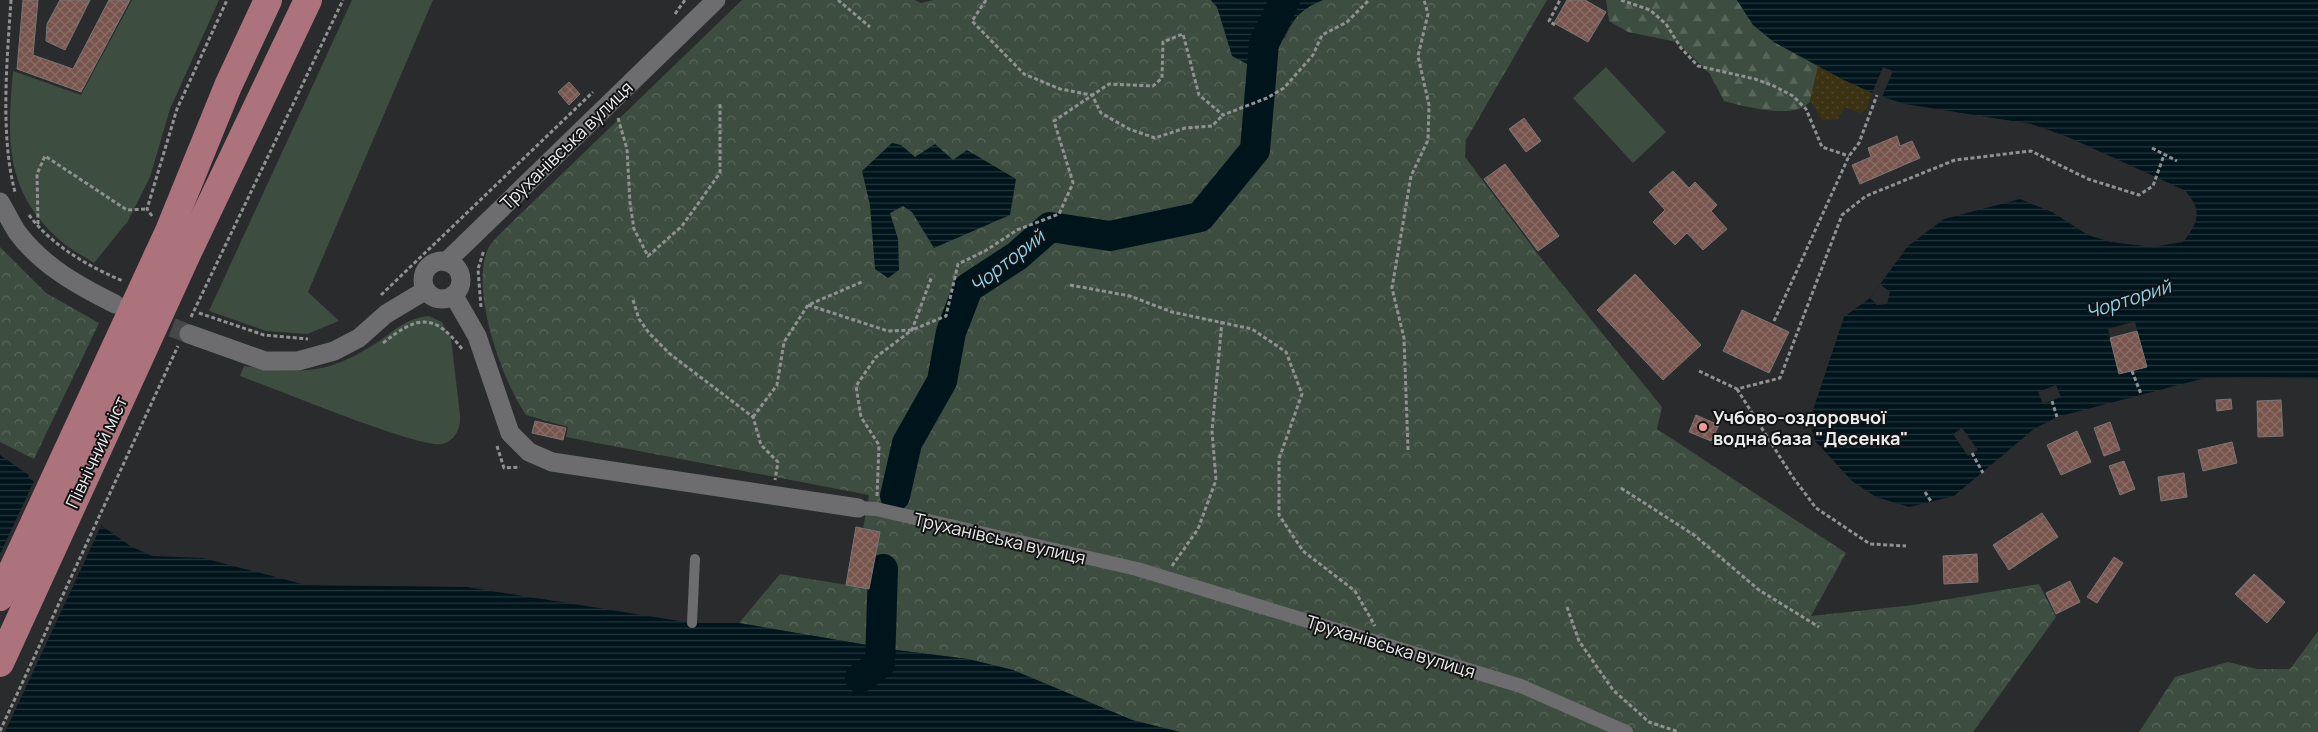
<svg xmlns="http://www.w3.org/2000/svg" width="2318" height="732" font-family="Manrope,sans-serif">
<defs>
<pattern id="forest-firs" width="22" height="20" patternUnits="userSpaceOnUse" patternTransform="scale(1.25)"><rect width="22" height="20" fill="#3d4d3f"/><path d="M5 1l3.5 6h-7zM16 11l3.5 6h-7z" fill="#59675b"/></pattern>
<pattern id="sand-dots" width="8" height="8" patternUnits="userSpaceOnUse" patternTransform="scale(1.25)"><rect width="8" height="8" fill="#3a3212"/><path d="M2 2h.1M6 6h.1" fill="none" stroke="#4d4629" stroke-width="1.8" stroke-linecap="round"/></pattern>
<pattern id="park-crowns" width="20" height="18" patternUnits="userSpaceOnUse" patternTransform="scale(1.25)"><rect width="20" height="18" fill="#3d4d3f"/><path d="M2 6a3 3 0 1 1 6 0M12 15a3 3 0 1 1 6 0" fill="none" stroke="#59675b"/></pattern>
<pattern id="water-rules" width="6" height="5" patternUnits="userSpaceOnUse" patternTransform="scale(1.25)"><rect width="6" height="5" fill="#00141c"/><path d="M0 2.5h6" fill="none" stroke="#25363d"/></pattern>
<pattern id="building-cross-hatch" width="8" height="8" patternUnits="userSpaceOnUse" patternTransform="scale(1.25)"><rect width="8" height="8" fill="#77544c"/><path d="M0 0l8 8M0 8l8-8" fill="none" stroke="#8a6d66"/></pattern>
</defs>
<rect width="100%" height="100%" fill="#2a2b2d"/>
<g fill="#3d4d3f">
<path d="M132,0H219L170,109L150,177L128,221L94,263C84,256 71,250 62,242C4,193 7,140 13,71L81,95Z"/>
<polygon points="352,0 433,0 308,292 339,321 307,334 266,331 209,311"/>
<polygon points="1606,67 1666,132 1633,163 1573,98"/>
<path d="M429,316L442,322L451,338L460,415C461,428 456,440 442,444C420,449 271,387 240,376L244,366C299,373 324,376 373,345C393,333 404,318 429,316Z"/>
</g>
<path fill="url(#forest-firs)" d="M1606,0H1737L1753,25L1774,42L1818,66C1816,77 1815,92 1810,101C1798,121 1742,106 1724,101L1710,74L1677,42L1628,32L1609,21Z"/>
<polygon fill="url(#sand-dots)" points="1818,66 1872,93 1866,110 1860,113 1845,107 1837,120 1822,120 1810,100"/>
<g fill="url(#park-crowns)">
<path d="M742,0H915L921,3L933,0H1211L1217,7L1226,30L1285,38C1295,16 1300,9 1323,0H1547L1466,140L1465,157L1537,253L1662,407L1657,429L1846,553L1811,616L1913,605L2039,584L2056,617L1973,732H1180L1132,720L1013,670L968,659L896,650L739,623L780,574L853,586L869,495L566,437L568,427L526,415C502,380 471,293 487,251C490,242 501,234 507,227Z"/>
<polygon points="0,247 46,293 99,323 34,459 0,442"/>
<polygon points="2318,631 2318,732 2139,732 2175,677 2228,662 2257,669 2290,669"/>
</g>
<g fill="url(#water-rules)">
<path d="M1211,0H1323C1290,13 1289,31 1272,60L1253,67L1232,56L1217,7Z"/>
<path d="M1737,0H2318V379L2258,377L2205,378L2057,417L2034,429L1954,496L1909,507L1876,497L1852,481L1815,441L1811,426L1812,413L1844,317L1870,298L1908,246L1944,219L2020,199L2052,212L2088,235L2111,242L2152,247L2183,242C2199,222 2203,209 2184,190L2068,137L2031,124L1905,104L1877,95L1844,80L1774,42L1753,25Z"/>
<polygon points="892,143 901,145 915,157 935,144 953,160 967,150 1016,179 1010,215 934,248 912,212 903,206 890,213 898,239 899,270 888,278 875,269 870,205 862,171"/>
<polygon points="0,455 132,547 152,556 203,558 306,585 467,587 692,623 739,623 896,650 968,659 1013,670 1132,720 1180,732 0,732"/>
</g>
<g fill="#2a2b2d">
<polygon points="1883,67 1893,71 1882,97 1872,93"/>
<polygon points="1880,284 1890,292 1887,304 1877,305 1870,298"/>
<polygon points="2135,321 2137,331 2110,338 2108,329"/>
<polygon points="2056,385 2061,397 2043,404 2038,392"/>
<polygon points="1962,428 1978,450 1968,456 1953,434"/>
<polygon points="30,473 102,524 5,732 0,732 0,554 34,481 28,478"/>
</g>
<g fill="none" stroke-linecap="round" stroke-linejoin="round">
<g stroke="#00141c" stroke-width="30">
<polyline points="895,496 907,443 942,381 951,332 968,288 1017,256 1050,227 1110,236 1200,217 1255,150 1264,43 1285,0"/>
<polyline points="860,678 880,664 883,569"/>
</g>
</g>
<g fill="url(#building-cross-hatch)" stroke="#797575">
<polygon points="23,0 38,0 33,55 73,69 109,0 130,0 81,92 17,69"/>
<polygon points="60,0 90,0 65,50 46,41 47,24"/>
<polygon points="1567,0 1585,0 1606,12 1588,42 1554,23"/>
<polygon points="569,82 580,94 569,105 558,92"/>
<polygon points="1524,118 1541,141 1526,152 1509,129"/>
<polygon points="1897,136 1900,146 1912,141 1920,158 1860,184 1852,165 1871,157 1868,148"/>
<polygon points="1505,164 1559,236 1538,251 1484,179"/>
<polygon points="1673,171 1689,188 1695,182 1717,205 1711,211 1727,229 1703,250 1687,233 1675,245 1653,222 1665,210 1649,192"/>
<polygon points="1635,274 1701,345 1663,380 1597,310"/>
<polygon points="1742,310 1789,332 1769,373 1723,351"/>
<polygon points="2137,331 2147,367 2119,374 2110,338"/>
<polygon points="2231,399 2232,409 2217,411 2216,400"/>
<polygon points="2281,400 2283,436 2258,437 2257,401"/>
<polygon points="1696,415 1719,425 1711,441 1689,432"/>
<polygon points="535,421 566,428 563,440 532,433"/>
<polygon points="2110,422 2120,450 2104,456 2094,428"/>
<polygon points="2077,431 2091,462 2061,475 2047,445"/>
<polygon points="2232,442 2237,463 2203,471 2198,450"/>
<polygon points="2124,461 2135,489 2120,495 2109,466"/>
<polygon points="2184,473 2187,497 2161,501 2158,477"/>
<polygon points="2042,513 2058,537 2009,570 1993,545"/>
<polygon points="856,527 880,532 869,589 846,585"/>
<polygon points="1977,554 1978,582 1944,584 1943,556"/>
<polygon points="2114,557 2123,563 2097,603 2087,597"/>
<polygon points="2254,574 2285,602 2267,623 2235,594"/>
<polygon points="2070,581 2080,602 2056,614 2046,593"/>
</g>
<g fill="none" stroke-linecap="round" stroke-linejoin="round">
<polyline stroke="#47484a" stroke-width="19" stroke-dasharray="19 9" stroke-linecap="butt" points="146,317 189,334"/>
<g stroke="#909192" stroke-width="3" stroke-dasharray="4 2.5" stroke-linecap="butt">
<path d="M11,0C7,60 0,136 15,192"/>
<polyline points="838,0 870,27"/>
<polyline points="986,0 972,21 1024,74 1060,89 1092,95 1101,113 1129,129 1155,138 1185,128 1212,126 1223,115"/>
<polyline points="1621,0 1650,10 1666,24 1681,48 1698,66 1755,79 1774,86 1793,96 1806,109 1822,147 1849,156"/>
<polyline points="675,14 685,0"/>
<polyline points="1555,25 1549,21 1560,0"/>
<polyline points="618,118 627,149 630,203 634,229 648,256 682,226 720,173 720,104"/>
<polyline points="2152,148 2177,161"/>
<path d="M29,215C51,245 89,267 123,281"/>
<polyline points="152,216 147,209 177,109 227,0"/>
<polyline points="38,224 37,174 45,156 127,210 147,209"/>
<polyline points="1070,285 1130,296 1172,312 1252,329 1286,352 1302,394 1279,459 1279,515 1303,551 1355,591 1375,626"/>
<polyline points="381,295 593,92"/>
<polyline points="633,300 639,319 649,333 670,354 753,417 761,445 778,462 775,480"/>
<polyline points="808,305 888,331 912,330 946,316 958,264 985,251 1017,230 1059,214 1073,183 1054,121 1109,84 1153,86 1162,78 1163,42 1183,34 1199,95 1223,115 1267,98 1284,88 1313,55 1322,35 1347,22 1369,0"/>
<polyline points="481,307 478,269 484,250"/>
<polyline points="199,313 264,335 308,339"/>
<polyline points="191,317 343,0"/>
<polyline points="1774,321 1849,156 1859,143 1877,95"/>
<path d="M383,343C416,317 433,311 462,349"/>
<polyline points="1699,371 1737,389 1780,378 1842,215 1866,196 1955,160 2031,151 2088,179 2139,195 2153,186 2164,155"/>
<polyline points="2132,371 2141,394"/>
<polyline points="1737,389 1792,476 1816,508 1870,544 1906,546"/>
<polyline points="2052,401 2057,417"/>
<polyline points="753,417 777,385 784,342 808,305 864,281"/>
<polyline points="497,446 504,468 520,467"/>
<polyline points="1408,450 1404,338 1392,288 1411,176 1428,140 1429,105 1418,56 1428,14 1424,0"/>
<polyline points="1972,453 1983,473"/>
<polyline points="1621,488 1694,535 1759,590 1819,627"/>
<polyline points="1925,492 1932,503"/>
<polyline points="877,496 879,445 861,417 856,386 876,357 912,330 932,276"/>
<polyline points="1172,566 1198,529 1216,480 1212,431 1222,321"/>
<polyline points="1567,607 1579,641 1613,690 1649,722 1679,732"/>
<polyline points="0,731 178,346"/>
</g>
<polyline stroke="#6d6d70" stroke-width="10" points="692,623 695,559"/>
<polyline stroke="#6d6d70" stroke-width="14" points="858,508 876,509 1137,569 1521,686 1626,732"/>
<g stroke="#6d6d70" stroke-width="19">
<path d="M0,202C6,212 11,223 17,232C42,266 79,286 115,304"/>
<circle cx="442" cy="280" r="19"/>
<polyline points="446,262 716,0"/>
<polyline points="454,296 477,336 510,433 529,452 552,462 858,508"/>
<polyline points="189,334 265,361 298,361 334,351 359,338 386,314 426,290"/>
</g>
<g stroke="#ac737c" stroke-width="28">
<polyline points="0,597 169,231 228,86 268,0"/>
<polyline points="0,663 187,254 308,0"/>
</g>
</g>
<circle fill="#f59b99" stroke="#131314" stroke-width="2" cx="1703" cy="427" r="5"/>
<g text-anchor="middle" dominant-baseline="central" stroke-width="4" stroke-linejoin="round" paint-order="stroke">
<g font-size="18" fill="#ebeced" stroke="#131314">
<text transform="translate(566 145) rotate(-44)">Труханівська вулиця</text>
<text transform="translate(96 452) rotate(-65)">Північний міст</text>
<text transform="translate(1000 538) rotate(13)">Труханівська вулиця</text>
<text transform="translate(1391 646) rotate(17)">Труханівська вулиця</text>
</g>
<g font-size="18" font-weight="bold" fill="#ebeced" stroke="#131314" text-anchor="start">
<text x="1713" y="417">Учбово-оздоровчої<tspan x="1713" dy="21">водна база "Десенка"</tspan></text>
</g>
<g font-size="19" font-style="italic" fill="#8bd2ea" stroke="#131314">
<text transform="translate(1007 261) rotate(-38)">Чорторий</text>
<text transform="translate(2128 299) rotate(-18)">Чорторий</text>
</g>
</g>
</svg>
